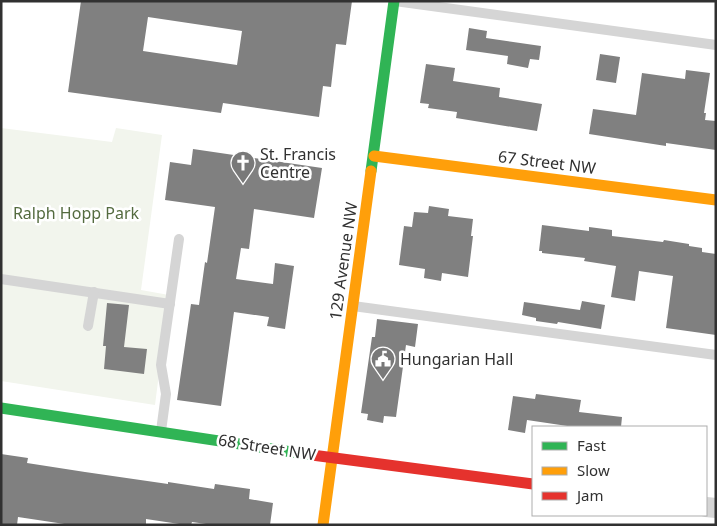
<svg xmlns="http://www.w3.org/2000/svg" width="717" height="526" font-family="'Noto Sans',sans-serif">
<rect width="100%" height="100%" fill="#fff"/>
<polygon fill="#f2f5ed" points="1,128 112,142 116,128 162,135 141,290 169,295 155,405 1,381"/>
<g fill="#808080" fill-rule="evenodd">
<path d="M81,1H352L346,45L336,44L331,87L323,86L319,117L223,103L221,113L68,92ZM148,17L242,31L237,65L143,51Z"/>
<polygon points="469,28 487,31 486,38 541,46 539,60 530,59 528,68 507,64 508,56 466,50"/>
<polygon points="600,54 620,57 616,83 596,80"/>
<polygon points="426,64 455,68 453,81 500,88 499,97 542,104 537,131 456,118 457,112 428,108 429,104 420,103"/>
<polygon points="686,70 710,73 704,113 706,113 705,120 716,121 716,150 666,143 666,146 589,134 593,109 636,115 642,73 685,79"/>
<polygon points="193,149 322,168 314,218 254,209 249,249 241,248 236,279 273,284 275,263 294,266 285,329 267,326 269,317 234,312 221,406 177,400 191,304 199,305 205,262 207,263 215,207 165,200 170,162 191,165"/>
<polygon points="429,206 449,209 448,216 473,219 471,236 473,236 468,277 442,273 441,281 424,278 425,269 399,265 404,226 412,227 414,212 428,213"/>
<polygon points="542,225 589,231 589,227 612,230 612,236 663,242 664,240 689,244 689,246 702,248 702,252 716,254 716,335 666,328 673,276 639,271 635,301 611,297 616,266 584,261 585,258 542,253 542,251 539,251"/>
<polygon points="582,301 605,305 601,329 558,322 557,324 536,321 536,318 522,315 524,302 580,310"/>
<polygon points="107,303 129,305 124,347 147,349 144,374 104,369 106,346 103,346"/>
<polygon points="377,319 418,324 415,347 406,345 396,417 384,416 383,423 367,420 368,414 361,413 372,337 375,337"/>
<polygon points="536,394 581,400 579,412 622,417 621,427 574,427 527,420 525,433 508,430 513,396 535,399"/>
<polygon points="1,454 28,458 27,463 85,472 168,484 168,482 214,489 215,484 250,489 249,499 273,503 270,525 213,525 192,522 191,525 186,525 146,519 146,525 71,525 18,517 17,525 1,525"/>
</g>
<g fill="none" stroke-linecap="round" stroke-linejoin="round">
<g stroke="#d5d5d5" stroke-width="10">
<polyline points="395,1 716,45"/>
<polyline points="1,279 170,304"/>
<polyline points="353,306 716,355"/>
<polyline points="88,326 94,292"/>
<polyline points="161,431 166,394 161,365 179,239"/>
</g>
<polyline stroke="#d5d5d5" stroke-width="20" points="706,507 716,508"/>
<g stroke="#30b455" stroke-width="11">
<polyline points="371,171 394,1"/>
<polyline points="1,408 312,455"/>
</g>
<g stroke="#ff9f0a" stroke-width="11">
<polyline points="374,156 716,200"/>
<polyline points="323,525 371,171"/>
</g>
<polyline stroke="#e5322d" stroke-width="11" points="312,455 533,484"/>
</g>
<defs>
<symbol id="church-pin" viewBox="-11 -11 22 30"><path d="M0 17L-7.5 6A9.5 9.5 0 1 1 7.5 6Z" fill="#797979" stroke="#fff"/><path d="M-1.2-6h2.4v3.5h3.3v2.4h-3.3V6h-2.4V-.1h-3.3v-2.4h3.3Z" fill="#fff"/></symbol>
<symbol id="civic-pin" viewBox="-11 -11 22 30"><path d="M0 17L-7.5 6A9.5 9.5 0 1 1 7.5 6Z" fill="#797979" stroke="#fff"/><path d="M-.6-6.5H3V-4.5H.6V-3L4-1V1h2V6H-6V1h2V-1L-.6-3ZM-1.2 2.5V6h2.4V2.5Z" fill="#fff"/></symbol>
</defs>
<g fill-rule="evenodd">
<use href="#church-pin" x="229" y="149" width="28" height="38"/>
<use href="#civic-pin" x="369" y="345" width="28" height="38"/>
</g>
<g text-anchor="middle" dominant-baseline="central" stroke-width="5" stroke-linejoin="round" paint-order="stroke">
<g font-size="16" fill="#313131" stroke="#fff" text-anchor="start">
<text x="260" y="154">St. Francis<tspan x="260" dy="18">Centre</tspan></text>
<text x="400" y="359">Hungarian Hall</text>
</g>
<g font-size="16" fill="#313131" stroke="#fff">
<text transform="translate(547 162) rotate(7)">67 Street NW</text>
<text transform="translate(343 261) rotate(-82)">129 Avenue NW</text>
<text transform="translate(267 447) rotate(9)">68 Street NW</text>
</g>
<g font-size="16" fill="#546b3f" stroke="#fff">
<text x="76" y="213">Ralph Hopp Park</text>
</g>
</g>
<rect width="717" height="526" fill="none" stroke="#313131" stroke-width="5"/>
<rect x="532" y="426" width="175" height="90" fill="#ffffff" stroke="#adadad"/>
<rect x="542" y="442" width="25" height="8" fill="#30b455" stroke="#adadad"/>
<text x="577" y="451" font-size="15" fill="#313131">Fast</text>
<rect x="542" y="467" width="25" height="8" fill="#ff9f0a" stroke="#adadad"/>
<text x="577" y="476" font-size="15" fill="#313131">Slow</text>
<rect x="542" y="492" width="25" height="8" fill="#e5322d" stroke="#adadad"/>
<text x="577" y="501" font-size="15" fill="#313131">Jam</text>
</svg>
